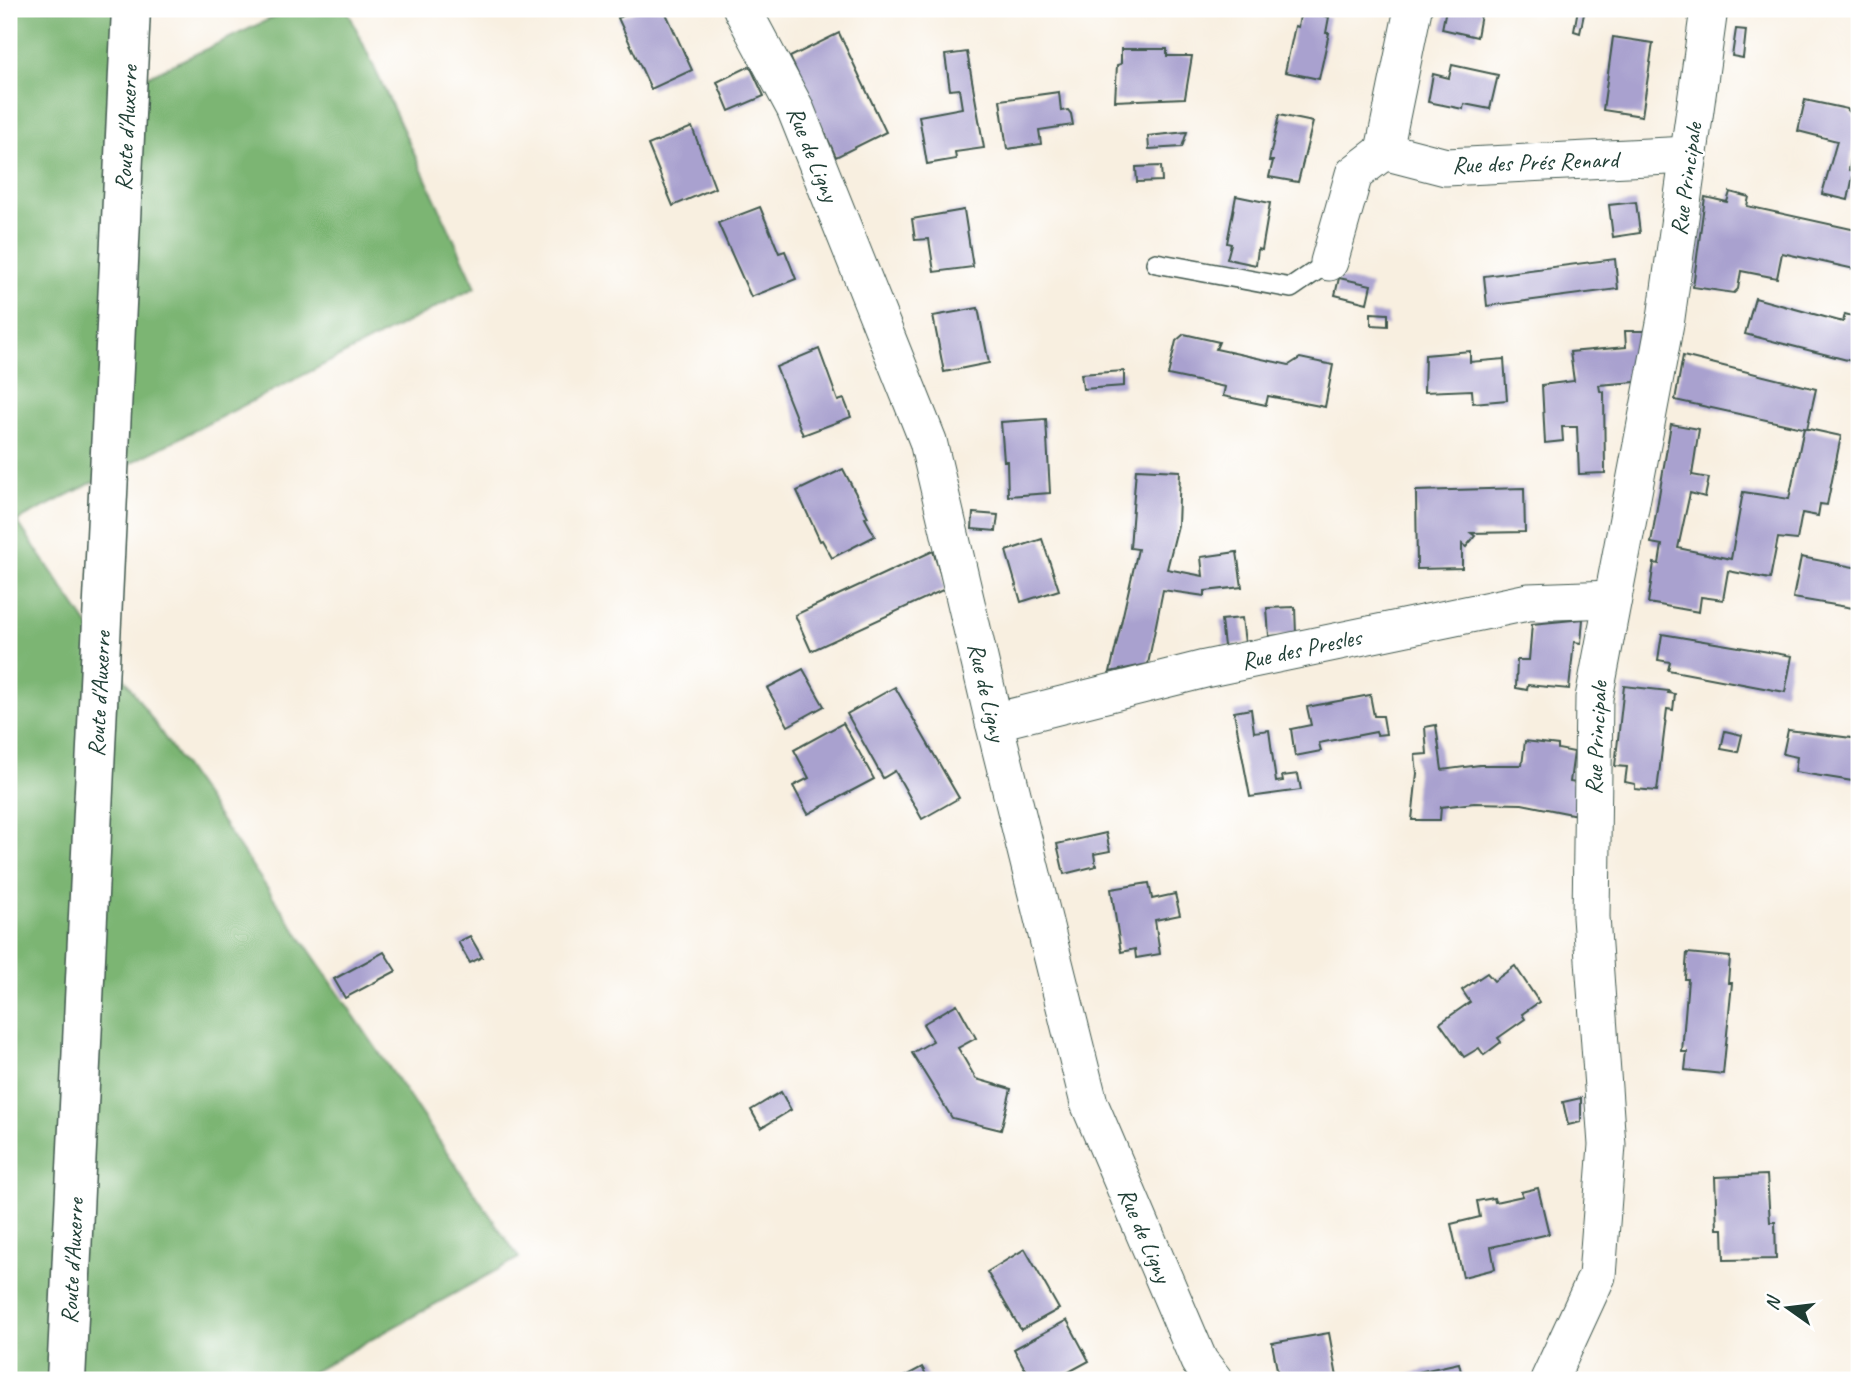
<svg xmlns="http://www.w3.org/2000/svg" width="1868" height="1389" font-family="Caveat,sans-serif">
<rect width="100%" height="100%" fill="#fff"/>
<filter id="ink" filterUnits="userSpaceOnUse"><feTurbulence type="fractalNoise" baseFrequency=".0143" numOctaves="2"/><feDisplacementMap in="SourceGraphic" scale="14" xChannelSelector="R" yChannelSelector="G"/><feConvolveMatrix kernelMatrix="1 2 1 2 8 2 1 2 1" color-interpolation-filters="sRGB"/></filter>
<filter id="wash" filterUnits="userSpaceOnUse"><feTurbulence type="fractalNoise" baseFrequency=".00686" numOctaves="4" result="noise"/><feDisplacementMap in="SourceGraphic" scale="28" xChannelSelector="R" yChannelSelector="G"/><feGaussianBlur stdDeviation="1.57" result="paint"/><feColorMatrix in="noise" values="0 0 0 0 0 0 0 0 0 0 0 0 0 0 0 0 0 1.4 0 .05"/><feComposite in="paint" operator="in"/></filter>
<g filter="url(#wash)">
<rect width="100%" height="100%" fill="#f8efe0"/>
<polygon fill="#7cb573" stroke="#4e7954" stroke-width="2" points="9,9 119,9 117,91 291,9 347,9 476,287 17,521 519,1258 298,1380 9,1380"/>
<g id="blocks">
<g fill="#a9a1cf">
<polygon points="639,9 664,9 692,70 651,89 618,18"/>
<polygon points="1446,9 1482,9 1477,37 1442,29"/>
<polygon points="1578,9 1585,9 1580,33 1574,31"/>
<polygon points="1301,11 1329,17 1326,33 1329,33 1319,79 1285,72 1295,26 1298,27"/>
<polygon points="1736,29 1746,30 1743,58 1732,56"/>
<polygon points="839,33 886,132 836,157 790,57"/>
<polygon points="1613,37 1653,43 1642,116 1603,110"/>
<polygon points="1121,49 1167,49 1167,56 1192,56 1185,98 1115,101 1117,65 1121,64"/>
<polygon points="967,52 984,148 955,152 956,159 927,164 919,116 962,108 959,89 950,90 945,55"/>
<polygon points="1452,65 1498,75 1490,109 1464,104 1463,109 1428,102 1433,74 1449,78"/>
<polygon points="750,66 764,96 729,111 717,82"/>
<polygon points="1059,92 1061,111 1068,110 1071,114 1073,125 1039,130 1041,144 1007,149 1000,100"/>
<polygon points="1805,100 1847,109 1859,122 1859,141 1854,140 1849,170 1854,171 1848,200 1822,194 1837,141 1798,131"/>
<polygon points="1279,115 1313,122 1298,182 1269,177 1273,161 1269,161"/>
<polygon points="692,127 715,188 673,206 648,145"/>
<polygon points="1187,132 1182,147 1149,149 1148,136"/>
<polygon points="1161,166 1162,181 1137,182 1136,167"/>
<polygon points="1730,192 1749,197 1747,206 1856,230 1855,234 1859,235 1859,270 1782,253 1777,278 1741,271 1738,289 1734,293 1693,287 1705,197 1727,202"/>
<polygon points="1236,196 1270,203 1262,250 1258,249 1256,265 1227,259 1231,244 1227,243"/>
<polygon points="1636,202 1640,233 1613,237 1609,205"/>
<polygon points="760,207 779,253 785,251 796,279 751,297 718,223"/>
<polygon points="964,210 973,267 934,272 929,239 915,240 912,219"/>
<polygon points="1615,259 1618,289 1487,306 1484,276"/>
<polygon points="1339,278 1371,285 1367,303 1335,295"/>
<polygon points="1755,298 1843,322 1845,314 1859,318 1859,363 1745,334"/>
<polygon points="978,308 989,363 944,372 933,316"/>
<polygon points="1371,313 1388,314 1388,326 1371,325"/>
<polygon points="1625,331 1652,331 1647,381 1599,385 1600,391 1604,392 1605,473 1579,474 1577,427 1562,427 1563,441 1545,443 1542,385 1574,381 1570,352 1626,347"/>
<polygon points="1184,334 1219,342 1216,349 1289,365 1300,358 1333,365 1325,407 1268,396 1266,405 1223,396 1225,387 1168,375 1176,341"/>
<polygon points="819,349 838,401 844,399 851,417 803,435 776,367"/>
<polygon points="1470,351 1470,362 1504,359 1507,400 1473,403 1472,390 1424,392 1425,355"/>
<polygon points="1683,356 1816,389 1807,429 1675,400"/>
<polygon points="1124,371 1124,386 1083,389 1081,374"/>
<polygon points="1046,419 1050,493 1008,496 1007,461 1004,461 1001,422"/>
<polygon points="1671,424 1699,429 1692,475 1709,478 1705,497 1690,493 1678,548 1731,559 1743,492 1789,499 1804,428 1841,436 1827,505 1820,504 1818,516 1802,513 1797,540 1778,538 1770,579 1728,571 1723,600 1701,597 1699,612 1648,603 1654,563 1659,564 1662,545 1651,543"/>
<polygon points="843,469 868,517 865,518 875,536 832,558 822,540 820,541 797,491"/>
<polygon points="1136,469 1180,471 1178,525 1167,569 1203,576 1201,557 1237,552 1242,587 1205,591 1205,596 1163,590 1148,664 1110,672 1138,549 1130,548"/>
<polygon points="1524,488 1525,532 1471,533 1475,536 1466,547 1462,544 1462,568 1417,569 1416,491"/>
<polygon points="973,513 998,515 996,531 972,529"/>
<polygon points="1042,539 1059,590 1021,602 1006,551"/>
<polygon points="933,551 945,589 811,651 795,615"/>
<polygon points="1801,557 1859,568 1859,609 1793,598"/>
<polygon points="1295,607 1296,634 1269,636 1267,608"/>
<polygon points="1242,618 1245,643 1224,646 1221,620"/>
<polygon points="1583,619 1581,643 1574,642 1569,689 1528,685 1527,690 1516,688 1517,660 1529,660 1532,624"/>
<polygon points="1662,634 1792,656 1785,692 1668,670 1670,662 1658,660"/>
<polygon points="803,669 824,706 788,726 767,688"/>
<polygon points="1624,686 1669,691 1668,693 1675,694 1673,710 1667,709 1657,791 1635,789 1635,784 1625,782 1627,767 1615,766"/>
<polygon points="895,687 959,798 922,819 895,771 883,778 847,714"/>
<polygon points="1370,695 1374,716 1383,716 1386,734 1377,735 1376,732 1319,743 1321,751 1295,756 1291,729 1311,725 1307,707"/>
<polygon points="1251,709 1254,732 1269,730 1276,782 1283,781 1282,776 1298,774 1301,790 1250,797 1234,712"/>
<polygon points="843,723 874,779 808,814 793,786 809,778 794,750"/>
<polygon points="1436,725 1442,770 1480,765 1522,765 1525,741 1558,745 1558,749 1574,752 1570,782 1581,784 1577,815 1522,804 1474,803 1441,807 1440,820 1412,820 1417,773 1415,755 1427,754 1425,727"/>
<polygon points="1788,730 1859,739 1859,782 1795,772 1797,757 1783,754"/>
<polygon points="1725,731 1742,735 1738,752 1721,749"/>
<polygon points="1106,833 1110,851 1094,854 1096,866 1064,874 1057,844"/>
<polygon points="1149,883 1152,899 1175,894 1180,915 1155,920 1160,954 1136,958 1135,949 1121,952 1111,889"/>
<polygon points="470,936 482,957 470,963 458,942"/>
<polygon points="384,952 396,971 345,998 334,979"/>
<polygon points="1687,953 1730,957 1728,983 1732,983 1723,1074 1685,1070 1687,1052 1682,1052 1688,979 1685,979"/>
<polygon points="1515,966 1539,1002 1522,1014 1525,1019 1498,1038 1501,1042 1484,1055 1479,1048 1464,1057 1440,1023 1470,1002 1462,990 1487,973 1494,981"/>
<polygon points="957,1004 976,1038 958,1048 976,1079 1011,1089 1001,1130 952,1118 912,1053 933,1041 923,1024"/>
<polygon points="781,1092 791,1110 761,1128 751,1110"/>
<polygon points="1581,1098 1581,1122 1568,1125 1563,1102"/>
<polygon points="1767,1175 1770,1222 1775,1222 1776,1259 1724,1260 1723,1229 1717,1229 1715,1177"/>
<polygon points="1538,1188 1549,1234 1491,1247 1495,1269 1463,1277 1451,1224 1480,1217 1477,1201 1494,1198 1495,1202 1523,1196 1521,1192"/>
<polygon points="1025,1249 1059,1309 1021,1330 987,1272"/>
<polygon points="1067,1320 1089,1361 1054,1380 1031,1380 1014,1349"/>
<polygon points="1329,1333 1337,1377 1315,1380 1279,1380 1272,1343"/>
<polygon points="1459,1363 1463,1380 1401,1380 1400,1376"/>
<polygon points="922,1367 929,1380 898,1380"/>
</g>
</g>
</g>
<g filter="url(#ink)">
<use href="#blocks" fill-opacity="0" stroke="#40584e" stroke-width="2"/>
<g fill="none" stroke-linecap="round" stroke-linejoin="round">
<defs>
<polyline id="service" points="1156,263 1291,288 1329,262"/>
<g id="minor">
<polyline points="742,9 795,108 928,441 994,722 1089,1103 1199,1361 1214,1380"/>
<polyline points="1413,9 1384,151 1446,167 1689,155"/>
<polyline points="1329,262 1354,174 1384,151"/>
<polyline points="994,722 1205,669 1528,602 1613,599"/>
<polyline points="1549,1380 1597,1276 1607,1145 1591,917 1594,698 1666,318 1709,9"/>
</g>
<polyline id="tertiary" points="66,1380 131,9"/>
</defs>
<use href="#service" stroke="#40584e" stroke-width="22"/>
<use href="#minor" stroke="#40584e" stroke-width="39"/>
<use href="#tertiary" stroke="#40584e" stroke-width="41"/>
<use href="#service" stroke="#fff" stroke-width="19"/>
<use href="#minor" stroke="#fff" stroke-width="37"/>
<use href="#tertiary" stroke="#fff" stroke-width="38"/>
</g>
</g>
<g text-anchor="middle" dominant-baseline="central" stroke-width="5" stroke-linejoin="round" paint-order="stroke">
<g font-size="24" fill="#1f3d34" stroke="#fff">
<text transform="translate(126 128) rotate(-87)">Route d'Auxerre</text>
<text transform="translate(813 154) rotate(68)">Rue de Ligny</text>
<text transform="translate(1535 162) rotate(-2)">Rue des Prés Renard</text>
<text transform="translate(1686 179) rotate(-82)">Rue Principale</text>
<text transform="translate(1301 649) rotate(-12)">Rue des Presles</text>
<text transform="translate(987 692) rotate(77)">Rue de Ligny</text>
<text transform="translate(99 694) rotate(-87)">Route d'Auxerre</text>
<text transform="translate(1596 738) rotate(-87)">Rue Principale</text>
<text transform="translate(1145 1235) rotate(67)">Rue de Ligny</text>
<text transform="translate(72 1261) rotate(-87)">Route d'Auxerre</text>
</g>
</g>
<rect width="1868" height="1389" fill="none" stroke="#fff" stroke-width="35"/>
<g transform="translate(1788 1308) rotate(284)" stroke="#ffffff" stroke-width="5" paint-order="stroke">
<path d="M0-5L12 26L0 18L-12 26Z" fill="#1f3d34"/>
<text y="-10" font-size="19" font-weight="bold" text-anchor="middle" fill="#1f3d34">N</text>
</g>
</svg>
